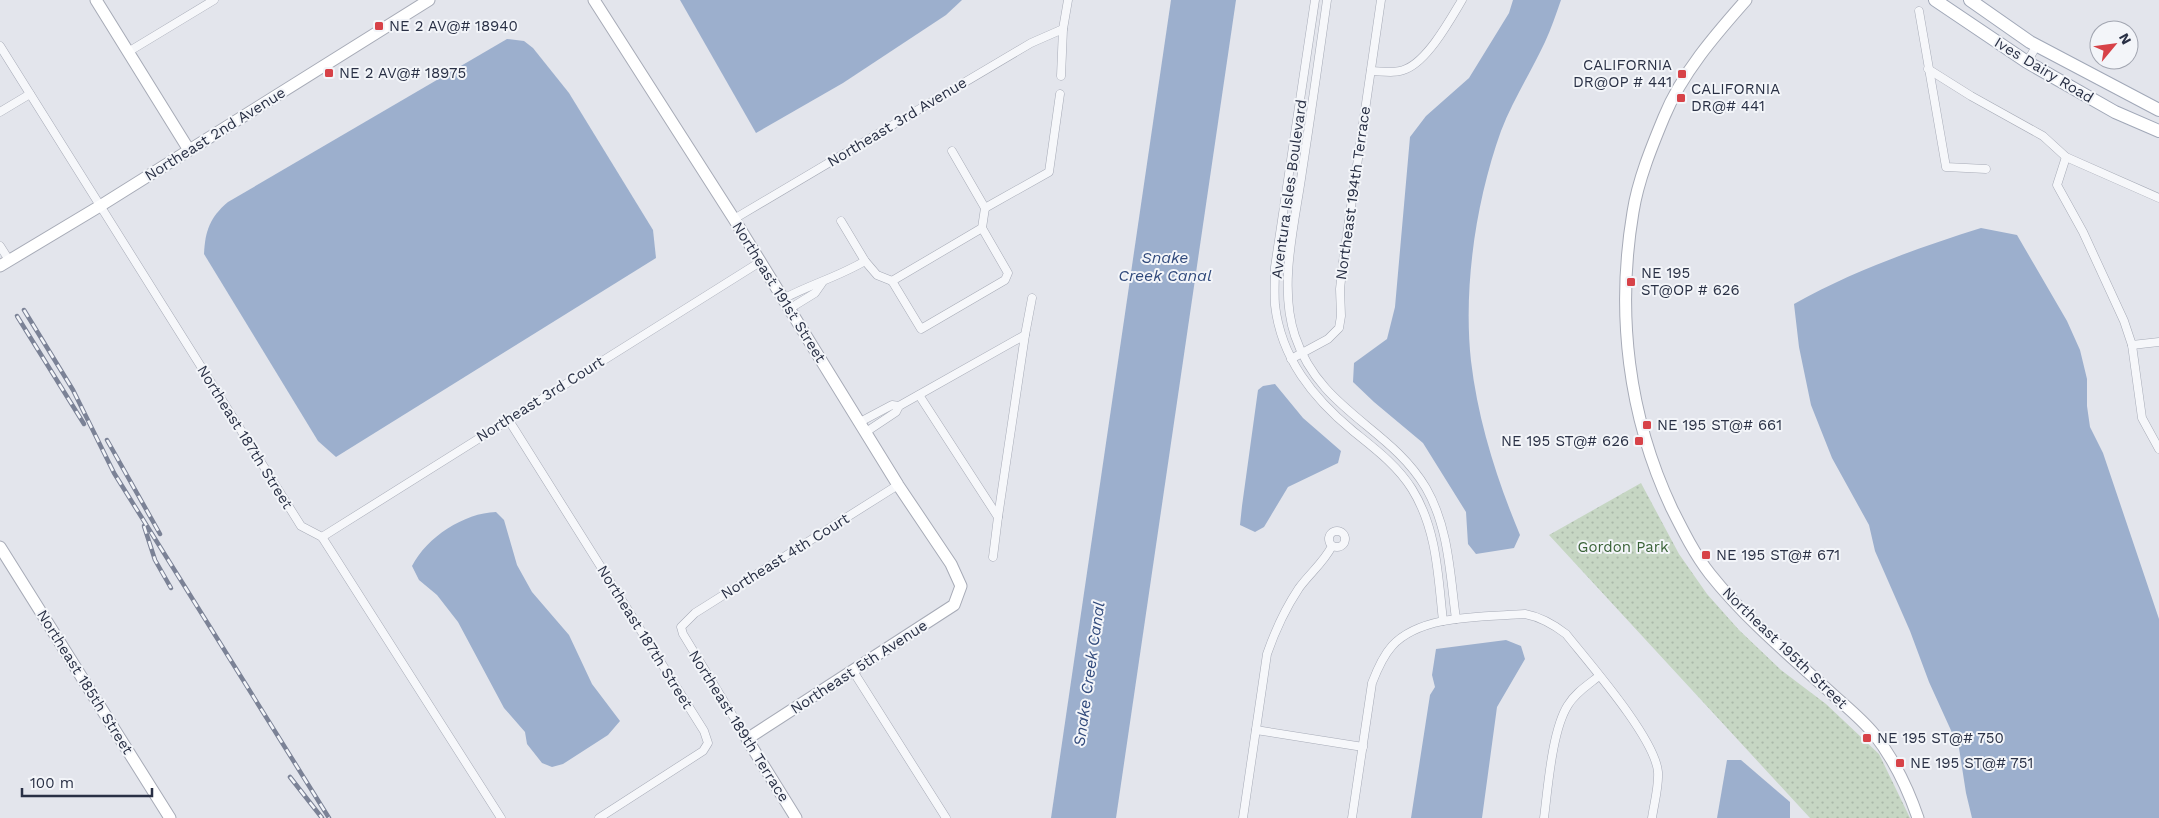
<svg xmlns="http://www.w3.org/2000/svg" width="2159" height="818" font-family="'Work Sans',sans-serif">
<defs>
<pattern id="park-dots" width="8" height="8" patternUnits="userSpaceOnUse" patternTransform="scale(1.25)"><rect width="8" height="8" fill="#c6d6c3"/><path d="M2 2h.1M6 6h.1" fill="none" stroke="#aab8a9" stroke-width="1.8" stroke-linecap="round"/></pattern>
</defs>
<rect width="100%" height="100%" fill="#e3e5ec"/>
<polygon fill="url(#park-dots)" points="1641,483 1679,554 1707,594 1739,630 1781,670 1826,704 1879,754 1910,818 1810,818 1549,535"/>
<g fill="#9cafcd">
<polygon points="680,0 962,0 946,15 843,83 756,133"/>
<polygon points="1171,0 1236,0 1116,818 1051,818"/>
<path d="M1513,0H1561C1556,14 1551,29 1545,42C1531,72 1513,100 1501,131C1476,201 1463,287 1471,361C1478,421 1497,480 1520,535L1514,548L1476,554L1468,544L1466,512L1423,443L1374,402L1353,382L1354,363L1387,339L1395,307L1410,137L1426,116L1469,78L1509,13Z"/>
<path d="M507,39L524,41L533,48L569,93L653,230L656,258L336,457L318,441L204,254C205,231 210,217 228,202Z"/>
<path d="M1981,228L2017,235L2067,321L2080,350L2087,379V406L2090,427L2103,453L2159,619V818H1972L1966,793L1959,748L1929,682L1910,631L1875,551L1869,525L1832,458L1811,405L1799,347L1794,304C1853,271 1917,248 1981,228Z"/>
<polygon points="1275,384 1303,418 1341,451 1338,463 1288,487 1264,527 1255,532 1240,525 1242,506 1258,390 1263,386"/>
<path d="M496,512L504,520L517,565L532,592L569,635L592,684L620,721L608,735L563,764L552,767L542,763L527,744L525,732L504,708L458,622L437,595L419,580L412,566C427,537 464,513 496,512Z"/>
<polygon points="1506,640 1521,646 1525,659 1497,707 1482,818 1411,818 1430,695 1435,687 1432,675 1436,649"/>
<polygon points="1727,760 1741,760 1790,802 1790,818 1717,818"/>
</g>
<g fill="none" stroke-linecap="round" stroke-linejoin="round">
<defs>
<g id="street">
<path d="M1315,0L1275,267C1275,279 1274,292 1275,305C1281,358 1313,398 1353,431C1374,448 1397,465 1412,489C1437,529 1438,576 1443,621"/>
<path d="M1327,0C1319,57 1311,114 1302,172C1295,223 1278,286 1295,336C1320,411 1390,427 1426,488C1449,528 1450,575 1456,619"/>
<polyline points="1919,11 1946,167 1986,169"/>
<polyline points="0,46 301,526 322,537 501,818"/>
<polyline points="128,52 214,0"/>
<polyline points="2027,62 2037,45"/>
<polyline points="1928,69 1971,96 2043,136 2066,157 2159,198"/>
<path d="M1371,71C1381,71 1396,74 1406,69C1428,60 1450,20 1462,0"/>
<polyline points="1061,76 1063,29 1068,0"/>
<polyline points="0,112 30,94"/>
<polyline points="2066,157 2057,185 2083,232 2124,321 2132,345 2142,418 2159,449"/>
<polyline points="985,208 1049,172 1060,94"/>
<polyline points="734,219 1031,43 1063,29"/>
<polyline points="841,221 865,261 877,275 892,281 982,228 985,208 952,151"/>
<polyline points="0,246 9,260"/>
<polyline points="892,281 921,329 1005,280 1008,273 982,228"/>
<path d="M783,299C811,284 838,277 865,261"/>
<polyline points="789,309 815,293 822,283"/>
<polyline points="2132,345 2159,342"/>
<polyline points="1291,359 1328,339 1339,328 1341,316 1340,289 1343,262 1381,0"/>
<polyline points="919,395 998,517 993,557"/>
<polyline points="508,419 704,731 708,743 703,751 599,818"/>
<polyline points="860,422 892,405 899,406"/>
<polyline points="866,432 896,412 899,406 1025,335 1032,298"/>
<polyline points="998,517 1025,335"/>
<circle cx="1337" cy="539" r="8"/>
<polyline points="322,537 760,262"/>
<polyline points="853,671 946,818"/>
<polyline points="1256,730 1363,747"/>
<polyline points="747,739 683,634 681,627 695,613 898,485"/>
<path d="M1243,818L1267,654C1275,631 1285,609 1299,588C1310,573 1324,562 1332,546"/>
<path d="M1352,818L1372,683C1377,670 1383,656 1392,646C1421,614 1485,617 1525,614C1541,617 1553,624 1566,634C1589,663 1655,738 1658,772C1659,786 1654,804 1652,818"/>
<path d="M1544,818C1548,787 1552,730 1568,705C1575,693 1588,685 1599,676"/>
</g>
<g id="secondary">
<polyline points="96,0 189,150"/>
<polyline points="594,0 734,219 898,485 951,564 961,586 954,605 747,739 796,818"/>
<path d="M1746,0C1715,35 1682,73 1664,117C1652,146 1638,180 1633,212C1616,313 1628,416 1672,509C1683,531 1695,555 1710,574C1745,618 1788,654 1829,691C1844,705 1861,718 1874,734C1893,758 1908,789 1918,818"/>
<polyline points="0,266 100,206 429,0"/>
<polyline points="0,547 170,818"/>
</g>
<g id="primary">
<polyline points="1935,0 2027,62 2115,112 2159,131"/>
<polyline points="1970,0 2030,42 2159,110"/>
</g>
</defs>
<use href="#street" stroke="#a7abb7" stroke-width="9"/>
<use href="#secondary" stroke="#a7abb7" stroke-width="13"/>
<use href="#primary" stroke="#a1a8b8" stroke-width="14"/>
<use href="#street" stroke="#f6f7fa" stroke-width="8"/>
<use href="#secondary" stroke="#fff" stroke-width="11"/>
<use href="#primary" stroke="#fff" stroke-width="12"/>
<defs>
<g id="rail">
<polyline points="24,310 73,390 114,473 329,818"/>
<polyline points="17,316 84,424"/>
<polyline points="107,440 160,534"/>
<polyline points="144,526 155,560 171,588"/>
<polyline points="290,777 322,818"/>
</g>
</defs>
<use href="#rail" stroke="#7b8296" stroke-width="4.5"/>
<use href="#rail" stroke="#f3f5f9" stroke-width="2.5" stroke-dasharray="8" stroke-linecap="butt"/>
</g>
<g fill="#d74248" stroke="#f3f5f9" stroke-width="2">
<rect x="374" y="21" width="10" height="10" rx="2.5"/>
<rect x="324" y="68" width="10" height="10" rx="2.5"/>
<rect x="1677" y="69" width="10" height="10" rx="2.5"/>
<rect x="1676" y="93" width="10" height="10" rx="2.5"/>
<rect x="1626" y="277" width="10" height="10" rx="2.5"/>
<rect x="1642" y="420" width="10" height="10" rx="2.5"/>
<rect x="1634" y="436" width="10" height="10" rx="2.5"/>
<rect x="1701" y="550" width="10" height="10" rx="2.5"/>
<rect x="1862" y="733" width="10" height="10" rx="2.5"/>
<rect x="1895" y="758" width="10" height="10" rx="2.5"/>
</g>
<g text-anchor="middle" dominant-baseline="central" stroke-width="4" stroke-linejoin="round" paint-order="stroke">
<g font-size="15" fill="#293045" stroke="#f3f5f9" text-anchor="start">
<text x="389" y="26">NE 2 AV@# 18940</text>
<text x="1672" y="65" text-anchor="end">CALIFORNIA<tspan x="1672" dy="17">DR@OP # 441</tspan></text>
<text x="339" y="73">NE 2 AV@# 18975</text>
<text x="1691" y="89">CALIFORNIA<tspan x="1691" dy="17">DR@# 441</tspan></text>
<text x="1641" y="273">NE 195<tspan x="1641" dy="17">ST@OP # 626</tspan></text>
<text x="1657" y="425">NE 195 ST@# 661</text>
<text x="1629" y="441" text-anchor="end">NE 195 ST@# 626</text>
<text x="1716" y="555">NE 195 ST@# 671</text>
<text x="1877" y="738">NE 195 ST@# 750</text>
<text x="1910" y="763">NE 195 ST@# 751</text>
</g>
<g font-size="15" fill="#293045" stroke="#f3f5f9">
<text transform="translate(2044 70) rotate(31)">Ives Dairy Road</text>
<text transform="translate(897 122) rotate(-31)">Northeast 3rd Avenue</text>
<text transform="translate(215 134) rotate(-32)">Northeast 2nd Avenue</text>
<text transform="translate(1289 189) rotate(-82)">Aventura Isles Boulevard</text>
<text transform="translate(1353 193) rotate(-82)">Northeast 194th Terrace</text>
<text transform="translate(779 292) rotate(58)">Northeast 191st Street</text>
<text transform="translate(540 399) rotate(-32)">Northeast 3rd Court</text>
<text transform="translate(245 437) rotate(58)">Northeast 187th Street</text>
<text transform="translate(785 556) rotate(-32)">Northeast 4th Court</text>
<text transform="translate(645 637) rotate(58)">Northeast 187th Street</text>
<text transform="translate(1785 648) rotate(44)">Northeast 195th Street</text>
<text transform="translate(859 667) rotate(-33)">Northeast 5th Avenue</text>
<text transform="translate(85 682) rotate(58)">Northeast 185th Street</text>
<text transform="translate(739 726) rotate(58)">Northeast 189th Terrace</text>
</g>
<g font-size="15" fill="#396236" stroke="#f3f5f9">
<text x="1623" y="547">Gordon Park</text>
</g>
<g font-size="16" font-style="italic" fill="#314a7c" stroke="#f3f5f9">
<text x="1165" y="257">Snake<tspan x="1165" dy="18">Creek Canal</tspan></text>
<text transform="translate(1089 674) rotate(-82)">Snake Creek Canal</text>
</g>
</g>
<g transform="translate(2114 45) rotate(61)"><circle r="24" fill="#f3f5f9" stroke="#a2a6b1"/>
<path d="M0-4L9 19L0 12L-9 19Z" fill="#d74248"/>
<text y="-8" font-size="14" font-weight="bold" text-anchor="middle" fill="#293045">N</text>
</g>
<path d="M22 788v8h130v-8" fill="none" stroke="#293045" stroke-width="2.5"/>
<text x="30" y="788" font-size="15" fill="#293045" stroke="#f3f5f9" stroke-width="4" paint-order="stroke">100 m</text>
</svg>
